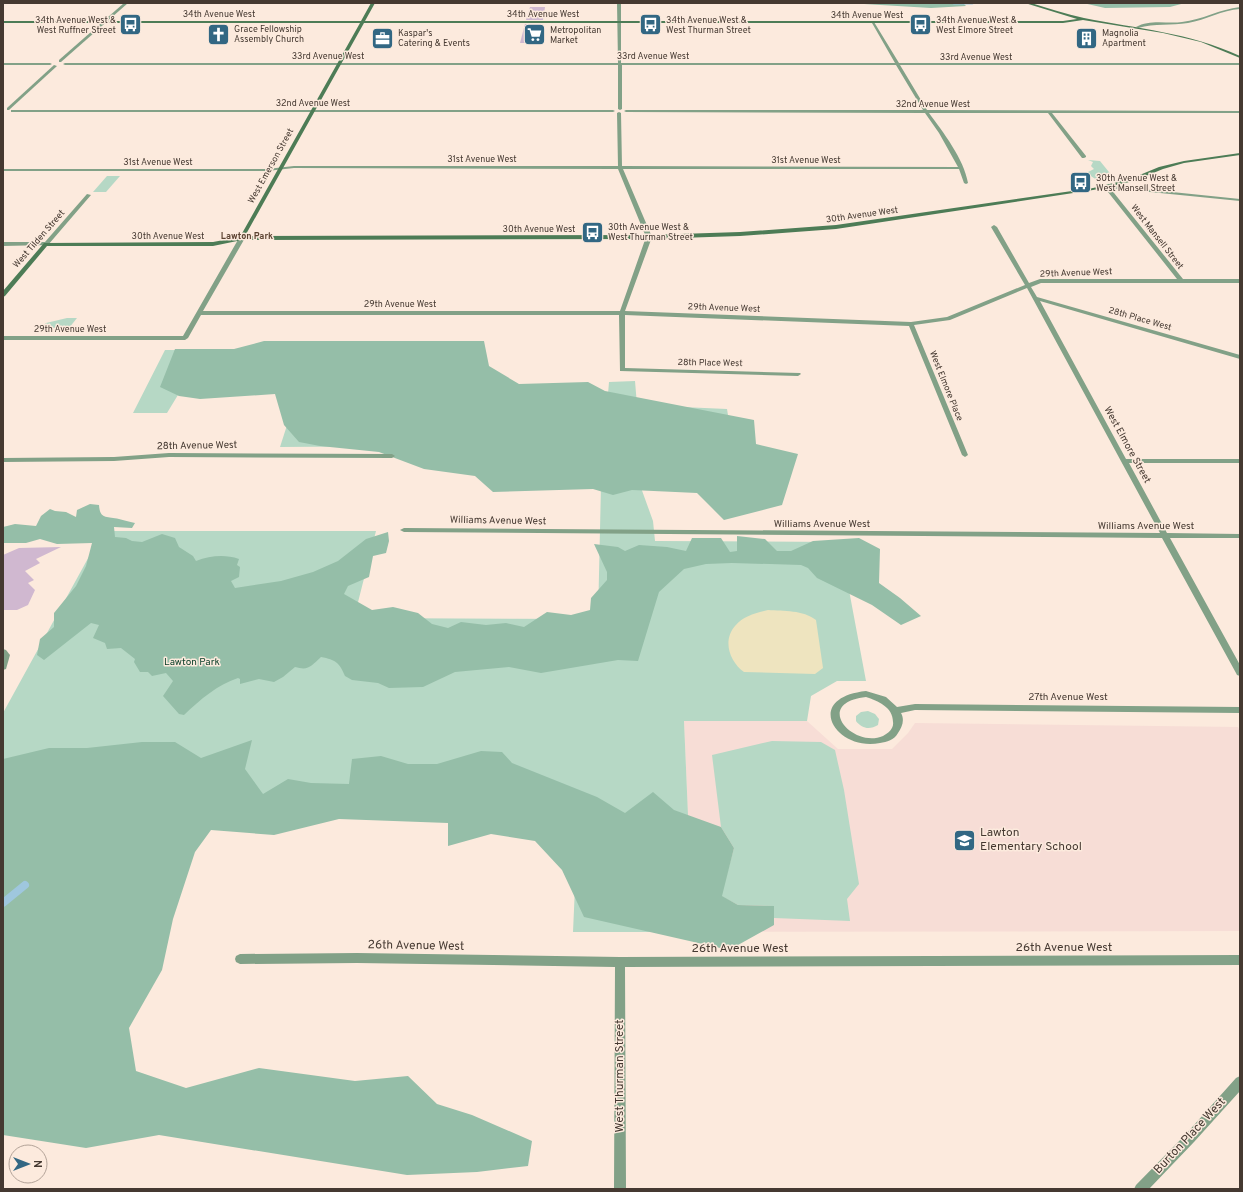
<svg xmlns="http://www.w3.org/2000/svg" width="1243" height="1192" font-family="Overpass,sans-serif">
<rect width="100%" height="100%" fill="#fceadd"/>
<polygon fill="#f7ddd6" points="684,720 807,721 838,749 892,749 908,733 915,723 1238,727 1240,731 1240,931 693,932"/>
<g fill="#b6d8c5">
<polygon points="1088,160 1100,161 1113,177 1097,180 1086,173 1094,169 1091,166 1093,162"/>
<polygon points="107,176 120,176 106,192 93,192"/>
<polygon points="67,318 77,318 69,328 40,328 46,323"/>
<polygon points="165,350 316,351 515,392 608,394 609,382 635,381 637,405 727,409 738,477 640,485 653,521 655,541 840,542 866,681 837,681 811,696 807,721 684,721 693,932 573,932 579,796 178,794 3,1082 3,713 103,531 376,531 354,618 598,619 601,485 415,446 280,447 299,388 181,390 167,413 133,413"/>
<path d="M868,711L875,714L879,719L878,725C870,730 862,729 856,721V716L861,712Z"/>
<polygon points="772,741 821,742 835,750 844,790 859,884 847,899 850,921 774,918 773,906 738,905 721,896 734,848 721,827 712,755"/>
</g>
<g fill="#95bea8">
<polygon points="861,3 963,3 966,6 931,8 864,4"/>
<polygon points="1083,3 1185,3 1170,7 1105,8"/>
<polygon points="264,341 484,341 489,366 519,384 588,382 605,391 754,420 756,444 798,454 782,505 724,520 697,493 632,490 613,495 593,489 493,492 475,476 424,469 379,452 320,446 299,442 284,425 275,394 200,399 179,396 160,387 175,349 234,349"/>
<path d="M90,504L99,505C100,520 107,516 119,519C124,520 129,522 135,523L132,528L114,527L115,537L126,538L132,541L142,542L162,534L175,538L179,547L193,556L196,561C210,556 224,554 239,559L237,565L240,567L239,577L231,581L235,588L281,581L313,572L338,561L366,539L388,532L389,541L386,553L373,556L369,577L348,586L344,594L372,610L393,607L418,613L432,624L448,628L461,622L486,625L506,623L524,627L547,612L571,615L590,610L591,598L607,580V572L594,544L618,547L625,551L639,545L667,547L686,551L692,538H721L730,552L737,551V536L765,539L777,551H791L813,541L859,538L880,549L879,583L900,598L921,616L901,625L872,605L817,578L808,568L801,565L732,563L706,564L684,569L659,592L638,661L618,660L541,673L509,667L455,672L423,687L389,688L378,683L352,680L345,676C339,662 336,660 321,657C311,666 309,671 295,667L283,677L274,682L259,679L240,684V679L238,678C217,685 201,699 184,715L179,714L163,696L173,681L166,673L152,676L148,672H140L134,662L135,659L121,648L107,649L105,643L93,638L99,625L91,623L44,660L37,655L40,639L54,627V613L76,586L86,566L92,543L57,544L40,539L26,543H3V527L15,524L36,526L41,516L50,509L55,511L66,512L76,517L77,510Z"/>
<polygon points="252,740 245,769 263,794 288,779 311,783 349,784 352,759 381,756 408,764 437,764 481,751 502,752 512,763 597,797 625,813 653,792 674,810 721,827 734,848 722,896 738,905 774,906 774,925 729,950 584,917 562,870 535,841 491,834 448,846 448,823 339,819 274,835 211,830 195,852 173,919 162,970 129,1028 136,1071 186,1088 259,1068 355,1081 408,1076 437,1104 472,1115 532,1141 528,1166 477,1172 407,1175 159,1135 86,1148 3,1135 3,759 49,748 87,748 142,742 175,742 201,758"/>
</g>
<path fill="#eee4bf" d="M768,610C784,611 803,610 816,620L823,668L815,674L744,672C730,662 722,641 735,626C743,616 756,613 768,610Z"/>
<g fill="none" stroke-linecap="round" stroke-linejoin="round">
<polyline stroke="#9fc7de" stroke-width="3" points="954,3 972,3"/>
<polyline stroke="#9fc7de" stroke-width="8" points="3,903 25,885"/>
</g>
<g fill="#d0b8d0">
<polygon points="530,7 545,7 543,20 526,20"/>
<polygon points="525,24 542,24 538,43 520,43"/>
<polygon points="61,547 36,559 40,563 25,571 34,580 28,583 35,590 28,605 17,610 3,610 3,555 19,548"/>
</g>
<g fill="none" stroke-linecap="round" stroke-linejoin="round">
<g fill="#82a187" fill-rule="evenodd">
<polygon points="124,3 128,3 61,62 59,62 59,60"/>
<path d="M617,3H621V63H895L872,23L874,22L899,63H1240V65H900L927,110L1240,111V113H1052L1086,156V157L1084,158H1082L1048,113H929C943,132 964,159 968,183L966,184L964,183L959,169H623L652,237L625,311L911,322L947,317L1025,285L991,227L994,225L997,227L1029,283L1040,279H1177L1104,187V185L1240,199V201L1110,188L1183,279H1240V283H1041L1031,287L1037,297L1240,355V359L1040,301L1126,459H1240V463H1129L1167,533L1240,534V538H1170L1240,665V676L1237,675L1236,673L1162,538L404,532L400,530L404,528L1160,533L1027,288L950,320L914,325L968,455L965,457L962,455L909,326L625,315V368L800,373L801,374L798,376L620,371L619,315H201L188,338L185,340H3V336H183L239,238L242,236L245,238L203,311H620L646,237L618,169L294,168L267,171H3V169H267L294,166H618L617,113L619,112L621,113L622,166L958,167L939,133L925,113L626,112L624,111L626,110H923L896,65H622V109L620,110L618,109V65H65L63,64L65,63H618Z"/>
<path d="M1240,7V9C1222,10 1206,20 1188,23C1171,26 1155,23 1138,28L1136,27C1150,19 1167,24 1182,22C1202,20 1220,9 1240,7Z"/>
<polygon points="3,63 50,63 52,64 50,65 3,65"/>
<polygon points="54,65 57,66 9,110 7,110 7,108"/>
<polygon points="12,110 613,110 615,111 613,112 11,112 11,110"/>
<polygon points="87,194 91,195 48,245 3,246 3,242 45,242"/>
<polygon points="169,453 392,454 395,456 392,458 169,457 114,461 3,462 3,458 114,457"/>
<polygon points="3,649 6,650 10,655 6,669 3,670"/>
<path d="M866,691L886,697L897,707L915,704L1240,707V713L915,710L901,713C905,720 902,727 898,733C894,740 887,742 880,743C836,752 802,698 866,691ZM866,697C878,701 893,707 893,722C894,728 889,733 883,736C853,749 812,703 866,697Z"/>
<polygon points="357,953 620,957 1240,955 1240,965 625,967 626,1189 614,1189 615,967 357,963 240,964 236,962 235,959 236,956 240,954"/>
<polygon points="1240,1076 1240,1091 1194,1142 1149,1189 1134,1189 1136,1185 1186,1134 1236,1078"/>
</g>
<path fill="#4d7c56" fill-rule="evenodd" d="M371,3H375L365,21H1063L1077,19L1025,3H1031C1048,8 1066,14 1084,18C1138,29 1188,32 1240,56V58L1201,42L1163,33L1083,20L1063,23H364L245,236L649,235L740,232L836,225L1093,188L1130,179L1159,167L1184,161L1240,153V155L1184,163L1163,169L1134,181L1093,190L836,229L740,236L649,239L242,240L213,246H47L5,296L3,297V291L44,243L213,242L240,237L360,23H3V21H361Z"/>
</g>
<defs>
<symbol id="bus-square" viewBox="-11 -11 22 22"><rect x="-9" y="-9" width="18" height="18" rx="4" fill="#326783" stroke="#fceadd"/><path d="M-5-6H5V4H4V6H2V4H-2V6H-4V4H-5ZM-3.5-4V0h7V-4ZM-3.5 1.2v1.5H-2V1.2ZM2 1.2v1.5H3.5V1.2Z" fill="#fff"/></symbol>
<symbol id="church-square" viewBox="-11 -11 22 22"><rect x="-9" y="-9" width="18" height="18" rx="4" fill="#326783" stroke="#fceadd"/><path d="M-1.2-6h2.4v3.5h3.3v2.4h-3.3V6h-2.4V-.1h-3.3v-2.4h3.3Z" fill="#fff"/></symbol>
<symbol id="supermarket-square" viewBox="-11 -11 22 22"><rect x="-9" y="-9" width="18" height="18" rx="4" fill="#326783" stroke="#fceadd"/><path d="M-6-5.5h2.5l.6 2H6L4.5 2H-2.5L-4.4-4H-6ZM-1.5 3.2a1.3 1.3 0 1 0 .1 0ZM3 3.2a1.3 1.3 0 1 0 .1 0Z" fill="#fff"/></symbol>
<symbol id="office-square" viewBox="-11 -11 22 22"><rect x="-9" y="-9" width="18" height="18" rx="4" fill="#326783" stroke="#fceadd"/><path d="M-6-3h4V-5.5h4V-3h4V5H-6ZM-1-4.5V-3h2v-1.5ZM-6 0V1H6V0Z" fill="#fff"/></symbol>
<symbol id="building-square" viewBox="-11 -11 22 22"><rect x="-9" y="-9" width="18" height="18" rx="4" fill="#326783" stroke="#fceadd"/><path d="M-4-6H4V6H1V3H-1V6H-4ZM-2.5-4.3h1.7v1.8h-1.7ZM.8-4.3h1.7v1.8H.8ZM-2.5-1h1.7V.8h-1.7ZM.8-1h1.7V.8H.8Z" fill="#fff"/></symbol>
<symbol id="school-square" viewBox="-11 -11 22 22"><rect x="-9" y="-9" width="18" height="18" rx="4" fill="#326783" stroke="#fceadd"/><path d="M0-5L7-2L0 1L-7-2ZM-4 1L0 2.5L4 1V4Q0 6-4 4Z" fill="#fff"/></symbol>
</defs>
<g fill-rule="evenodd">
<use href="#bus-square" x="118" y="12" width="25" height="25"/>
<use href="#bus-square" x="638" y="12" width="25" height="25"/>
<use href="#bus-square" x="908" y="12" width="25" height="25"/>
<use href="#church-square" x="206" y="22" width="25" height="25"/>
<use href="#supermarket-square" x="522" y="22" width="25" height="25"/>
<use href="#office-square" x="370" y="26" width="25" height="25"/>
<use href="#building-square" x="1074" y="26" width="25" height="25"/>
<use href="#bus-square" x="1068" y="170" width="25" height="25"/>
<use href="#bus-square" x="580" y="220" width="25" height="25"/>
<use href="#school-square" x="952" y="828" width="25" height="25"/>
</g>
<g text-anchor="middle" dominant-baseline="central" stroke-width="3" stroke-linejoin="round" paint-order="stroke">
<g font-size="9" fill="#453931" stroke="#fceadd">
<text x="219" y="14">34th Avenue West</text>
<text x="543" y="14">34th Avenue West</text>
<text x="867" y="15">34th Avenue West</text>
<text x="328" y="56">33rd Avenue West</text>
<text x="653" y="56">33rd Avenue West</text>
<text x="976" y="57">33rd Avenue West</text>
<text x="313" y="103">32nd Avenue West</text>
<text x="933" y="104">32nd Avenue West</text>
<text x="482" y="159">31st Avenue West</text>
<text x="806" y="160">31st Avenue West</text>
<text x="158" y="162">31st Avenue West</text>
<text transform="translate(271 166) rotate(-61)">West Emerson Street</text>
<text transform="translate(862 215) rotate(-8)">30th Avenue West</text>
<text x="539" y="229">30th Avenue West</text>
<text x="168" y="236">30th Avenue West</text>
<text transform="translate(1157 237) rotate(52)">West Mansell Street</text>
<text transform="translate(39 239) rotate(-49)">West Tilden Street</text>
<text transform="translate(1076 273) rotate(-2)">29th Avenue West</text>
<text x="400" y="304">29th Avenue West</text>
<text transform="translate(724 308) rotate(2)">29th Avenue West</text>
<text transform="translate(1140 319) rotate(16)">28th Place West</text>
<text x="70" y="329">29th Avenue West</text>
<text transform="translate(710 363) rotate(1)">28th Place West</text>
<text transform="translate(946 386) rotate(68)">West Elmore Place</text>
</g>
<g font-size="9" fill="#453931" stroke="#fceadd" text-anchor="start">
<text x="116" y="20" text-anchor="end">34th Avenue West &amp;<tspan x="116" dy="10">West Ruffner Street</tspan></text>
<text x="666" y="20">34th Avenue West &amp;<tspan x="666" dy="10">West Thurman Street</tspan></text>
<text x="936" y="20">34th Avenue West &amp;<tspan x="936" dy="10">West Elmore Street</tspan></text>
<text x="234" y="29">Grace Fellowship<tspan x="234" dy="10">Assembly Church</tspan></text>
<text x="550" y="30">Metropolitan<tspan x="550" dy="10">Market</tspan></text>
<text x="398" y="33">Kaspar's<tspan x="398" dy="10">Catering &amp; Events</tspan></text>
<text x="1102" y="33">Magnolia<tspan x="1102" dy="10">Apartment</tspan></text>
<text x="1096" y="178">30th Avenue West &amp;<tspan x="1096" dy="10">West Mansell Street</tspan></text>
<text x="608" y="227">30th Avenue West &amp;<tspan x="608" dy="10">West Thurman Street</tspan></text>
</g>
<g font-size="9" font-weight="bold" fill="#5b4231" stroke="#fceadd">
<text x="247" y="236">Lawton Park</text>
</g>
<g font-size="10" fill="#453931" stroke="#fceadd">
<text transform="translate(1127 445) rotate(61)">West Elmore Street</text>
<text transform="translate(197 446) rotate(-1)">28th Avenue West</text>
<text transform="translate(498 521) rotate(1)">Williams Avenue West</text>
<text x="822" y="524">Williams Avenue West</text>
<text x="1146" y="526">Williams Avenue West</text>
<text x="1068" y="697">27th Avenue West</text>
</g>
<g font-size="10" fill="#0d412b" stroke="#fceadd">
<text x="192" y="662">Lawton Park</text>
</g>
<g font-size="12" fill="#453931" stroke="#fceadd" text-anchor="start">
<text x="980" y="833">Lawton<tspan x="980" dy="14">Elementary School</tspan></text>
</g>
<g font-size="12" fill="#453931" stroke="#fceadd">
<text transform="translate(416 946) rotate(1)">26th Avenue West</text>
<text x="1064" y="948">26th Avenue West</text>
<text x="740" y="949">26th Avenue West</text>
<text transform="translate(620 1076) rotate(-90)">West Thurman Street</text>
<text transform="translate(1190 1136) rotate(-47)">Burton Place West</text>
</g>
</g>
<rect width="1243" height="1192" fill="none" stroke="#453931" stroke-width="8"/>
<g transform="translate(28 1164) rotate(90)"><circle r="19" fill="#fceadd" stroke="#b3a398"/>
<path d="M0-3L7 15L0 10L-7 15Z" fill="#326783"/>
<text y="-6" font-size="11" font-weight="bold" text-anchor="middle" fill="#453931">N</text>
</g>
</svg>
